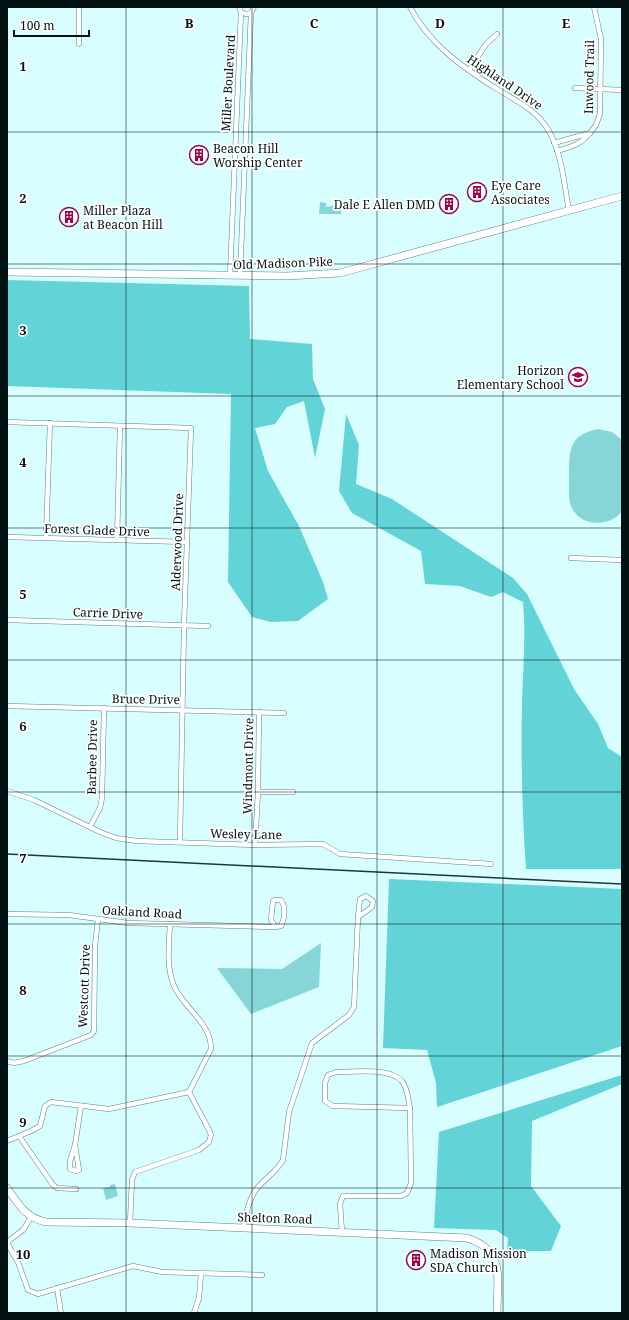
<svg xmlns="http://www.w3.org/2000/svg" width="629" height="1320" font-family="'Noto Serif',serif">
<rect width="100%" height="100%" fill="#d8feff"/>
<g fill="#86d6d9">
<polygon points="320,202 326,203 326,207 337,205 337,207 341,208 341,214 319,214"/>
<path d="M598,429L612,432L622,440V511C610,528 579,527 571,506C568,497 569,487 569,478C569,452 568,435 598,429Z"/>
<polygon points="321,943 319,987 251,1014 217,968 282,969"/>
<polygon points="115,1184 118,1196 106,1200 103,1188 110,1187 110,1185"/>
</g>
<g fill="#62d3d6">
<polygon points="7,280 249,286 250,339 312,344 313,379 325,409 315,458 304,401 287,407 275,424 255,428 268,471 299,526 323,582 328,599 298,621 271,622 252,617 228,582 231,394 7,386"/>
<path d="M346,414L359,445L356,484L392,499L513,578L527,594L574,689L598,724L608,748L622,757V869H526C522,813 521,759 522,703C523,669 526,636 523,602L503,592L491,597L460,586L425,584L421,551L352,513L339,491Z"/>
<polygon points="389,879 622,889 622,1046 437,1107 436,1083 427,1050 383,1048"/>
<polygon points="622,1075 622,1084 532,1121 531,1186 561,1226 551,1251 507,1251 508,1238 496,1230 434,1228 439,1132"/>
</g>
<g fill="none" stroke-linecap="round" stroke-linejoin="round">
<defs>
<g id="street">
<polyline points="239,7 241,12 246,14 251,13 254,7"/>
<path d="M410,7C429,44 462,67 497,89C515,100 536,110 547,128C562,151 564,184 569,211"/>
<polyline points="79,44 79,7"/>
<polyline points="469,70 486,44 497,34"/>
<polyline points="575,88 622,90"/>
<polyline points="554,143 590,133 596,125 600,114 601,39 594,7"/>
<path d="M557,151C571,147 580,145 590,133"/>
<polyline points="230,276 241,12"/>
<polyline points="240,276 251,13"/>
<polyline points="7,422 191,428 184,625 180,842"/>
<polyline points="7,537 187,542"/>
<polyline points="46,538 50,423"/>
<polyline points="117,540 120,426"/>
<polyline points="571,558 622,560"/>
<polyline points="7,620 208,626"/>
<polyline points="7,706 284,713"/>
<polyline points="7,791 34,800 100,832 116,838 137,841 255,845 323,844 340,854 491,864"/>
<polyline points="258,792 293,792"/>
<polyline points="90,827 100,808 102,798 104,708"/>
<polyline points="255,845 258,792 259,712"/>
<polygon points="366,896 373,901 372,907 358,917 360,899"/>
<path d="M275,900H281C286,907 285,918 281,926L275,927L271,919L273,901Z"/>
<polyline points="7,914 69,915 128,923 275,927"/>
<path d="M170,924C169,944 166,967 174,986C184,1009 211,1022 211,1049L189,1092"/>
<polyline points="7,1061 14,1063 24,1061 91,1035 94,1031 95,946 98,919"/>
<path d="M336,1072C353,1072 390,1067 402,1081C408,1089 408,1099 410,1108L333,1106L325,1101V1083L328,1075Z"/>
<polyline points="19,1136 53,1185 57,1188 76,1189"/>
<polyline points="7,1141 31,1131 40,1126 45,1106 51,1102 109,1109 189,1092"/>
<polygon points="75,1145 79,1170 76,1171 70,1169 70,1161"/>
<polyline points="75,1145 81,1106"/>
<polyline points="130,1223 132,1180 135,1172 199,1150 209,1142 211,1135 209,1130 189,1092"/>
<path d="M243,1228C246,1215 249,1196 259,1186C267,1177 277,1171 283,1160L289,1112L312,1043L349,1015L354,1007L358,917"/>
<polyline points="342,1232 340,1204 343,1196 401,1196 407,1193 411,1183 410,1108"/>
<polyline points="7,1242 23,1230 31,1217"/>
<polyline points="7,1243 18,1262 28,1290 38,1294 133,1266 162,1272 262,1275"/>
<polyline points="57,1288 61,1313"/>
<polyline points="194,1313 199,1298 201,1274"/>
</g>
<g id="secondary">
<polyline points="7,272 287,276 340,273 622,196"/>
<path d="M7,1188C18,1204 26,1218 46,1222L130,1223L467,1238C506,1250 497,1280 497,1313"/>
</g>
</defs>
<use href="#street" stroke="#588486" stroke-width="5.5"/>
<use href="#secondary" stroke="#588486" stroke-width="8"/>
<use href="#street" stroke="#fff" stroke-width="4.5"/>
<use href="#secondary" stroke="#fff" stroke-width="7"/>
<polyline stroke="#213536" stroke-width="1.5" points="7,854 622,884"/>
</g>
<path fill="none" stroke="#031314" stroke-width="1" stroke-opacity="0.55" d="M126,7V1313M252,7V1313M377,7V1313M503,7V1313M7,132H622M7,264H622M7,396H622M7,528H622M7,660H622M7,792H622M7,924H622M7,1056H622M7,1188H622"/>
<defs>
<symbol id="building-ring" viewBox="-11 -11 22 22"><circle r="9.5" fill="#fff" stroke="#9f0449" stroke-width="1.5"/><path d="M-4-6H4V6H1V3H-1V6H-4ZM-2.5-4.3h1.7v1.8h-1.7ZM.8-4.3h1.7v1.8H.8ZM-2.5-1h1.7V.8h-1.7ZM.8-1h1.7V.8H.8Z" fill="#9f0449"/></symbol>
<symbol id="school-ring" viewBox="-11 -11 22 22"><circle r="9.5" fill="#fff" stroke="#9f0449" stroke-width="1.5"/><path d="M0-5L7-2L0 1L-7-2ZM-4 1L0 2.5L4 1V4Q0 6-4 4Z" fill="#9f0449"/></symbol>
</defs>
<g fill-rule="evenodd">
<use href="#building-ring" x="188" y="144" width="22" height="22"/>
<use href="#building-ring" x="466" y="181" width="22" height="22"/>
<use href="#building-ring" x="438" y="193" width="22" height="22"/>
<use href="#building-ring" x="58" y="206" width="22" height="22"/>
<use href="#school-ring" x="567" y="366" width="22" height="22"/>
<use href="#building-ring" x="405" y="1249" width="22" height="22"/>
</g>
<g text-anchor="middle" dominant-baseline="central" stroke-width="3.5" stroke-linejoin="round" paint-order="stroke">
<g font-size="12" fill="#031314" stroke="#fff">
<text transform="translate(589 77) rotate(-89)">Inwood Trail</text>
<text transform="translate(505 82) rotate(34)">Highland Drive</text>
<text transform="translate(228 83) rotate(-87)">Miller Boulevard</text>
<text transform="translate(283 263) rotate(-2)">Old Madison Pike</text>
<text transform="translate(97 530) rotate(2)">Forest Glade Drive</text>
<text transform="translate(177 542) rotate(-88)">Alderwood Drive</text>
<text transform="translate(108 613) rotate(2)">Carrie Drive</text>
<text transform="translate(146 699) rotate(1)">Bruce Drive</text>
<text transform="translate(92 757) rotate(-89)">Barbee Drive</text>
<text transform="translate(248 766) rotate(-89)">Windmont Drive</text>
<text transform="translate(246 834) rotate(1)">Wesley Lane</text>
<text transform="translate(142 912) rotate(3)">Oakland Road</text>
<text transform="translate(84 986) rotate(-88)">Westcott Drive</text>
<text transform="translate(275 1218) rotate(2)">Shelton Road</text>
</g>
<g font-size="12" fill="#031314" stroke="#fff" text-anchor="start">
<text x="213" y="148">Beacon Hill<tspan x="213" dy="14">Worship Center</tspan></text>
<text x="491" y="185">Eye Care<tspan x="491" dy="14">Associates</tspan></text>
<text x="435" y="204" text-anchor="end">Dale E Allen DMD</text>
<text x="83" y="210">Miller Plaza<tspan x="83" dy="14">at Beacon Hill</tspan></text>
<text x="564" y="370" text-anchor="end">Horizon<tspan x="564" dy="14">Elementary School</tspan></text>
<text x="430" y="1253">Madison Mission<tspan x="430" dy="14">SDA Church</tspan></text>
</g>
</g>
<g font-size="13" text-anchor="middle" font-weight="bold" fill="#031314" stroke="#fff" stroke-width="3.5" stroke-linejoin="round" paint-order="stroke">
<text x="189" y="28">B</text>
<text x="314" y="28">C</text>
<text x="440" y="28">D</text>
<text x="566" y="28">E</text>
<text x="23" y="71">1</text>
<text x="23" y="203">2</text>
<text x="23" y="335">3</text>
<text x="23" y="467">4</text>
<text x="23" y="599">5</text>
<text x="23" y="731">6</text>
<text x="23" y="863">7</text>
<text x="23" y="995">8</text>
<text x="23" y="1127">9</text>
<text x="23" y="1259">10</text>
</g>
<rect width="629" height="1320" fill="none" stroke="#031314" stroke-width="16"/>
<path d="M14 30v6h75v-6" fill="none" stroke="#031314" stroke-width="2"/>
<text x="20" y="30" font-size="12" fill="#031314" stroke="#ffffff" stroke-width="3" paint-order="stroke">100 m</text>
</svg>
